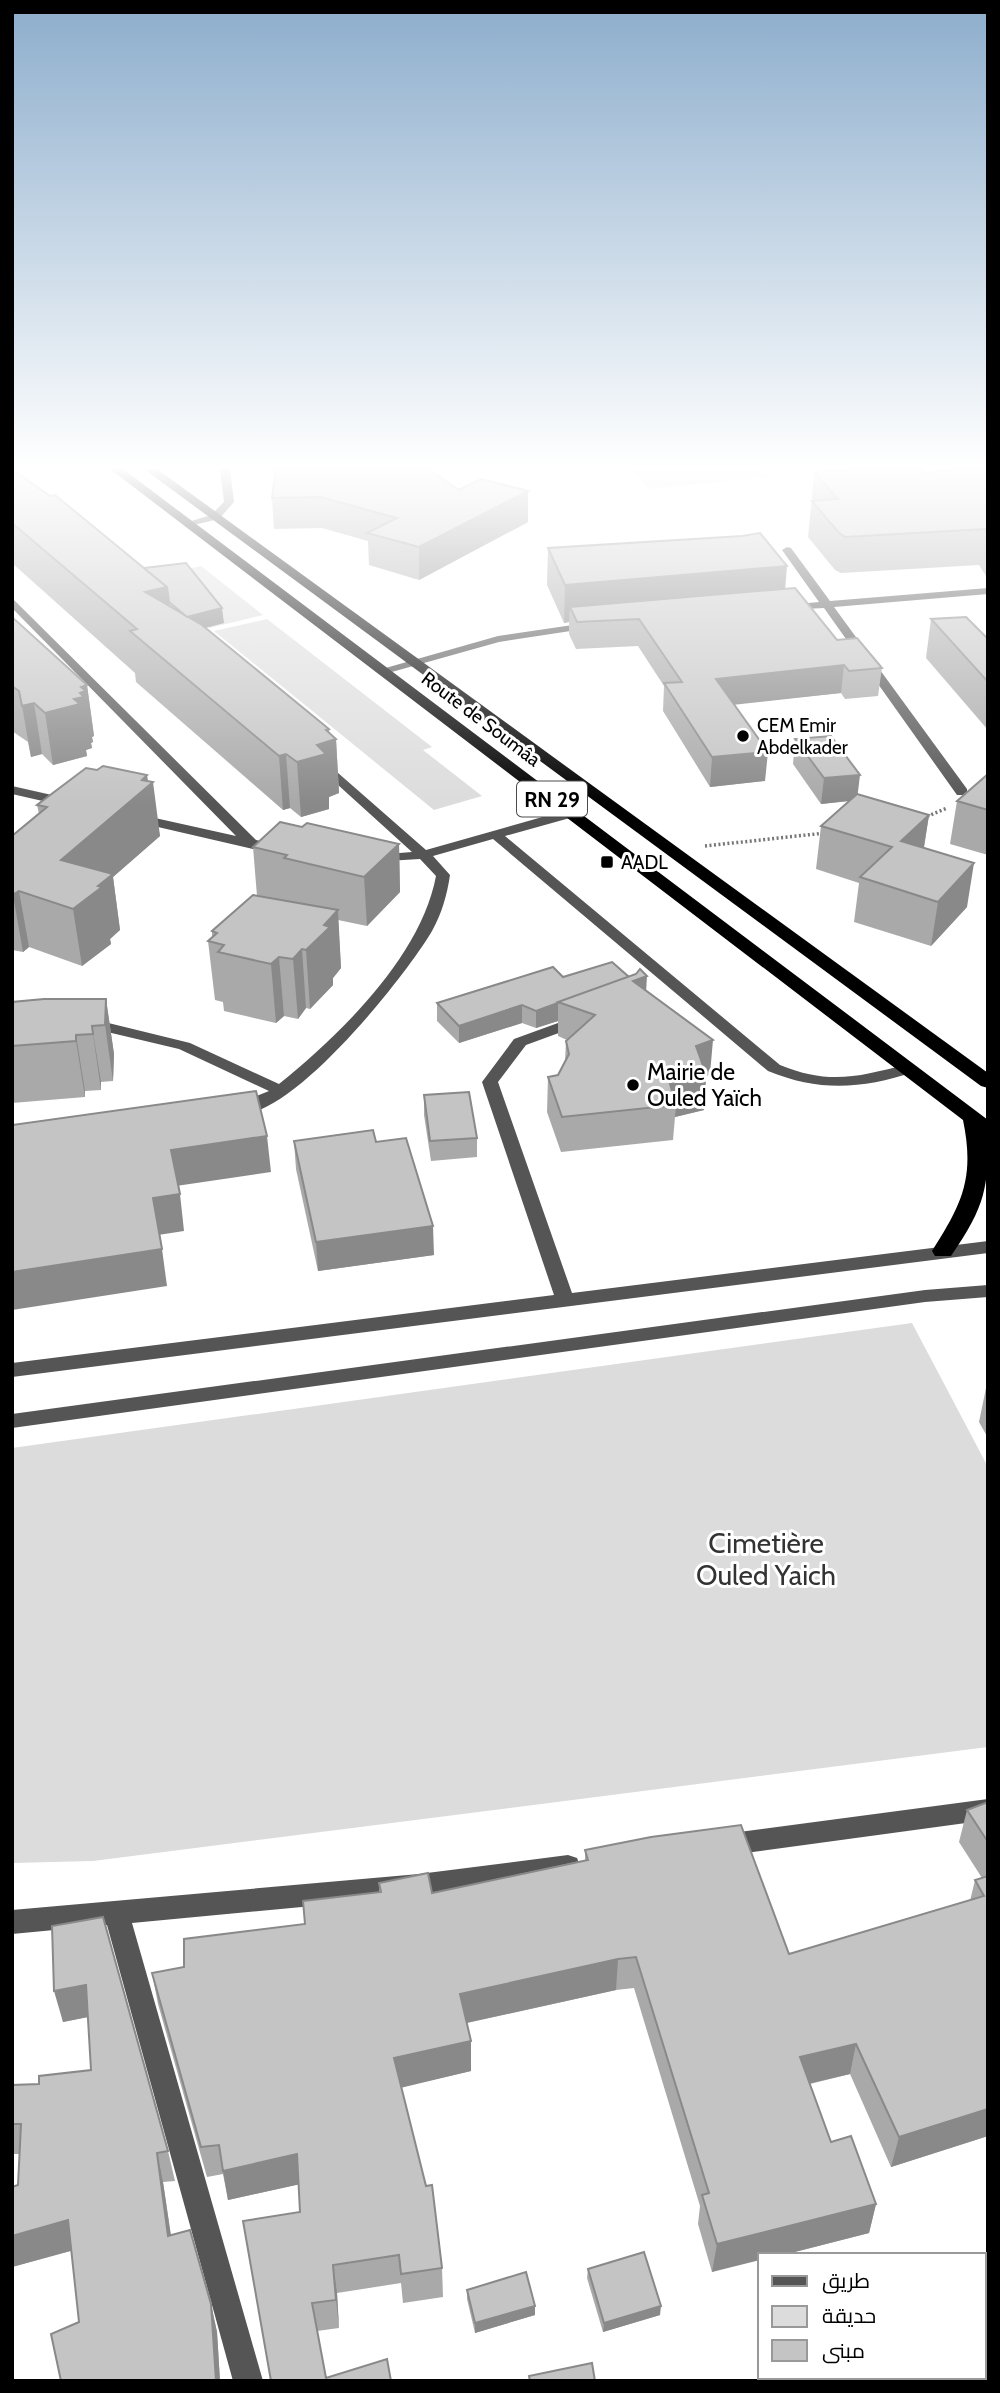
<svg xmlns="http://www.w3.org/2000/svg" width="1000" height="2393" font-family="Cabin,Cairo,sans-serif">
<rect width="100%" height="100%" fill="#fff"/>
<g fill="#dcdcdc">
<polygon points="630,469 762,469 770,477 649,489"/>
<polygon points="201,566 263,615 209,628 148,578"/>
<polygon points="267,619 432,747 423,750 482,796 434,810 214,631"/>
<polygon points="912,1323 988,1467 988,1747 93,1861 12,1863 12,1448"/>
</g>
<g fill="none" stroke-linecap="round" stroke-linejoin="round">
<g stroke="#777" stroke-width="3.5" stroke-dasharray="2 2.5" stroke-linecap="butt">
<polyline points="923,818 947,808"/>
<polyline points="705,846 825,833"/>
</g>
<g fill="#555" fill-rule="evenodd">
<polygon points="220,469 230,469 234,502 219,519 185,527 185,523 211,515 224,502"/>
<polygon points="787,547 791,548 830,601 988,588 988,594 834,607 967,789 967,795 957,795 824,608 784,610 784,606 788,605 819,602 782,550"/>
<polygon points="12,598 256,840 283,846 283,852 253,849 132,821 130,818 137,814 236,836 12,608"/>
<polygon points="593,622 597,623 597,627 499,642 381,675 375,671 498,636"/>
<path d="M321,758L426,850L567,810H577V816L505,836L780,1065C829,1085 858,1077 908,1064L916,1069L914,1072C862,1089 819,1092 768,1071L493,839L433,856L450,875C447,895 442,913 432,931C407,974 287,1127 232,1114L230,1110L232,1106L269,1091L179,1049L82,1026L80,1023L82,1020L88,1018L190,1043L279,1084C341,1034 421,956 436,876L420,859L370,862V856L375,855L412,852L316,765L315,762Z"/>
<polygon points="12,786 74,800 76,803 69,807 12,794"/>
<polygon points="580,1015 588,1020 586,1023 526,1045 498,1082 572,1293 988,1241 988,1253 12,1377 12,1363 554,1295 482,1082 514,1039"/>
<polygon points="988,1285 988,1297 925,1302 12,1428 12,1414 925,1290"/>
<polygon points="988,1799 988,1820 724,1856 715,1853 712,1845 715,1837 724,1834"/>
<polygon points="568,1855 577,1858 580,1866 577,1874 568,1877 419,1896 132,1923 263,2381 233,2381 107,1925 12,1934 12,1910 419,1874"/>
</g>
<g fill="#000" fill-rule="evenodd">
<path d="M110,469H123L988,1120C988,1182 990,1200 951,1256H935L932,1251C962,1204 975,1178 963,1120Z"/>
<polygon points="144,469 157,469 988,1073 988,1088 981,1086"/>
</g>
</g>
<g fill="#a9a9a9">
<polygon points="12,469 144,568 224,623 205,628 329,729 329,733 336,739 339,793 329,797 329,809 301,817 290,808 283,810 136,682 135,673 12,563"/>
<polygon points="843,469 921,469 925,473 988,469 988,579 979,565 841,573 835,570 808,537 811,507 814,472 843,470"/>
<polygon points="459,490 528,491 528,522 419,580 369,565 368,541 322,528 274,529 272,498"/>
<polygon points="548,548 785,589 837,640 882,668 878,696 845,699 841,693 734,704 765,781 710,787 663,711 664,686 638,646 576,649 569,634 569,622 564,623 547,585"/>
<polygon points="12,617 87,685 94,736 92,737 93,742 91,743 92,748 86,750 87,756 53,765 42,754 31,757 28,742 12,731"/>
<polygon points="931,619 988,639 988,730 926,658"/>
<polygon points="795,739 858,794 929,815 924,848 967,907 931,946 854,922 859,883 816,869 821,826 850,801 821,804 793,764"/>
<polygon points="988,774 988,855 950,844 957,801"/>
<polygon points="148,781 160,836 113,877 120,930 110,939 111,944 82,966 29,947 23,952 12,950 12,836 39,814 37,805"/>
<polygon points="302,827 399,844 400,892 367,926 338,920 341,968 333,978 333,985 310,1009 306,1008 298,1019 284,1016 276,1023 224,1011 223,1002 215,1000 208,941 212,937 212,931 257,896 253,847"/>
<polygon points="563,977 629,977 646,990 710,1074 706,1076 704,1110 675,1117 673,1140 561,1152 547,1112 548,1077 558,1075 565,1062 566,1041 567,1040 558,1036 558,1021 536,1028 522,1023 459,1043 437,1021 437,1003"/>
<polygon points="106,999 114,1054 113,1081 101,1082 101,1090 85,1091 85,1097 12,1103 12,1002"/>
<polygon points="424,1095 477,1138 477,1157 431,1161 424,1115"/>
<polygon points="294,1141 376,1142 434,1255 318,1271 296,1169"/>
<polygon points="986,1388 988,1388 988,1438 979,1422"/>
<polygon points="988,1802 988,2136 891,2167 850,2074 810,2084 831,2142 876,2204 869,2233 783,2255 760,2255 712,2272 698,2224 700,2206 634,1988 616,1990 467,2023 471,2071 401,2087 442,2268 443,2297 403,2303 401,2283 337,2293 339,2328 317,2331 326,2378 271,2381 300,2212 299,2184 228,2200 223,2174 207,2177 158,2004 152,1973 184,1967 305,1924 379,1892 379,1883 432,1893 585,1860 585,1850 789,1954 970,1901 975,1880 982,1878 959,1842 967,1810"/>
<polygon points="52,1926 168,2151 175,2181 163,2182 171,2235 211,2304 217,2332 220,2381 61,2381 79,2322 71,2251 12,2267 20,2154 12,2154 12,2085 39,2084 91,2070 88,2017 63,2022"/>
<polygon points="588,2269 660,2315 603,2332 587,2278"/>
<polygon points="467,2290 535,2315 475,2333 467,2299"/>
<polygon points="845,2377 962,2377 964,2381 846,2381"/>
</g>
<g fill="#898989">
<polygon points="528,491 528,522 419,580 419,547"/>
<polygon points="787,566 784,603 570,607 569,622 564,623 565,585"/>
<polygon points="167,587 173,636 145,592"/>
<polygon points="222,608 224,623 189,632 187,617"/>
<polygon points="844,665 841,693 714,707 716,679"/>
<polygon points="87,685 94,736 92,737 93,742 91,743 92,748 86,750 87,756 53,765 45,713 74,699 81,687"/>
<polygon points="34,703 42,754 31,757 22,706"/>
<polygon points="329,729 330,741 336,739 339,793 329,797 329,809 301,817 297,762 317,745 326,730"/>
<polygon points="768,752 765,781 710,787 712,757"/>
<polygon points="286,754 290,808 283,810 279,756"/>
<polygon points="147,775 149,786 153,782 160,836 113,877 120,930 110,939 111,944 82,966 73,909 61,860"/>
<polygon points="860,775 857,800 821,804 824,778"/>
<polygon points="929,815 922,858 901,841"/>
<polygon points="399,844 400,892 367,926 364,877"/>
<polygon points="974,863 967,907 931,946 938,902"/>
<polygon points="19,891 29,947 23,952 13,895"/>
<polygon points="338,910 341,968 333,978 333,985 310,1009 306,950 324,925"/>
<polygon points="302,949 306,1008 298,1019 293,959"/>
<polygon points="279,957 284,1016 276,1023 271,964"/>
<polygon points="647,976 645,1010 633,981"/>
<polygon points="106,999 114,1054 113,1081 105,1025"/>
<polygon points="558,1003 558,1021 536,1028 536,1011"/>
<polygon points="522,1005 522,1023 459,1043 459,1026"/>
<polygon points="92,1026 101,1082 101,1090 93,1034"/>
<polygon points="76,1035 85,1091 85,1097 76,1041"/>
<polygon points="713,1040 710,1074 706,1076 704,1110 675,1117 676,1105 670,1084 696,1046"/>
<polygon points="267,1136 271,1172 176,1186 171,1150"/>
<polygon points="180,1194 184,1231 158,1235 153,1198"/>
<polygon points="433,1226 434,1255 318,1271 316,1242"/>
<polygon points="162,1249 167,1286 12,1310 12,1272"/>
<polygon points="618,1959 616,1990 461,2024 460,1994"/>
<polygon points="86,1985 93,2016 63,2022 54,1991"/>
<polygon points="471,2041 471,2071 396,2089 394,2058"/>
<polygon points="856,2044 850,2074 794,2087 800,2057"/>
<polygon points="988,2109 988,2136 891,2167 899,2137"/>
<polygon points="157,2153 163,2182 175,2265 168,2236"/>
<polygon points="297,2154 301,2184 228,2200 223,2171"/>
<polygon points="876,2204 869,2233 783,2255 760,2255 760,2260 712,2272 717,2244"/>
<polygon points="68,2220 77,2249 12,2267 12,2236"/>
<polygon points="333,2265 337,2293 339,2328 336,2300"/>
<polygon points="211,2304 217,2332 220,2381 216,2381"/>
<polygon points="535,2306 535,2315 475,2333 475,2323"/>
<polygon points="661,2306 660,2315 603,2332 604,2323"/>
</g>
<g fill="#c4c4c4" stroke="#898989" stroke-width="2">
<polygon points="12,469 50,496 55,495 167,587 145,592 202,625 329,729 326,730 336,739 317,745 326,754 297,762 286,754 279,756 130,631 137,629 12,523"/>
<polygon points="276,469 428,469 459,490 481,479 528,491 419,547 367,533 397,518 320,497 272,498"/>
<polygon points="859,469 921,469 925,473 963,469 988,469 988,534 985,529 845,537 839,533 812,501 838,499 814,472"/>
<polygon points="760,533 787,566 565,585 548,548 742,536"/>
<polygon points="186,563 222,608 187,617 169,602 167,587 144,568"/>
<polygon points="795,588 837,640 857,638 882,668 849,671 844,665 716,679 768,752 712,757 664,683 682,682 639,619 577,622 570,607"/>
<polygon points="12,617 87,685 81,687 86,691 80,693 84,697 74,699 80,704 45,713 34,703 22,706 19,691 12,686"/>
<polygon points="966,617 988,639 988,682 931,619"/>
<polygon points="831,736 860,775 824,778 795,739"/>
<polygon points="103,766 147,775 142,780 153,782 61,860 113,874 98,886 102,887 73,909 19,891 12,895 12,836 47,807 37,805 86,768 97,770"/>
<polygon points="988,774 988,810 957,801"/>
<polygon points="857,794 929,815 901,841 974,863 938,902 860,877 892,847 821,826"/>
<polygon points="280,822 302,827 307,823 399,844 364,877 284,858 287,855 253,847"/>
<polygon points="253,895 338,910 324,925 330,927 306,950 302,949 293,959 279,957 271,964 218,952 224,945 208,941 217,933 212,931"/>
<polygon points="612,962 629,977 536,1011 522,1005 459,1026 437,1003 553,967 563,977"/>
<polygon points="640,969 647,976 633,981 713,1040 696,1046 706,1074 670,1084 676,1105 562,1117 548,1077 558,1075 569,1054 566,1041 595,1015 558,1002 636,974"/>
<polygon points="44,999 106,999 105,1025 92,1026 93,1034 76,1035 76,1041 12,1046 12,1002"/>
<polygon points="256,1091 267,1136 171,1150 180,1194 153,1198 162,1249 12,1272 12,1125"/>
<polygon points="469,1092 477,1138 430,1141 424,1095"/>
<polygon points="373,1130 376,1142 406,1138 433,1226 316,1242 294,1141"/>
<polygon points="988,1802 988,1842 967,1810"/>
<polygon points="741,1825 789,1954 984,1896 975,1880 988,1876 988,2109 899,2137 856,2044 800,2057 831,2142 851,2136 876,2204 717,2244 702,2195 709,2193 636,1957 618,1959 460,1994 471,2041 394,2058 426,2186 432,2185 442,2268 401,2274 399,2255 333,2265 336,2300 312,2303 326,2378 387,2359 391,2381 271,2381 243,2221 300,2212 297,2154 223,2171 219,2145 201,2147 152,1973 184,1967 184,1939 305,1924 303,1901 381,1892 379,1883 428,1873 432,1893 588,1860 585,1850 651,1837"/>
<polygon points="103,1917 168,2151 157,2153 168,2236 190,2230 211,2304 216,2381 61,2381 51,2334 79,2322 68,2220 12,2236 12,2187 18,2185 21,2124 12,2124 12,2085 39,2084 39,2076 91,2070 86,1985 54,1991 52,1926"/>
<polygon points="644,2252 661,2306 604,2323 588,2269"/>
<polygon points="526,2272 535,2306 475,2323 467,2290"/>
<polygon points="592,2363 595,2381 530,2381 529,2376"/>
<polygon points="862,2377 962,2377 964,2381 864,2381"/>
</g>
<linearGradient id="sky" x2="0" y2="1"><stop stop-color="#8cadcc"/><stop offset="0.58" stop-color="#fff"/><stop offset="1" stop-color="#fff" stop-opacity="0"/></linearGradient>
<rect width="1000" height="804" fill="url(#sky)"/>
<g fill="#000" stroke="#fff" stroke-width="2.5">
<circle cx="743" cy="736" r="7"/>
<rect x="600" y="855" width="14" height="14" rx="3.5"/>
<circle cx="633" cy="1085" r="7"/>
</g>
<g text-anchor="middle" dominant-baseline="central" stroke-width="6" stroke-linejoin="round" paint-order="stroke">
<g font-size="19" fill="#000" stroke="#fff">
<text transform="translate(481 719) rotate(37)">Route de Soumâa</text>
</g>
<g font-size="19" fill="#000" stroke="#fff" text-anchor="start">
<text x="757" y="725">CEM Emir<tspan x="757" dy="22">Abdelkader</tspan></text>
<text x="621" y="862">AADL</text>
</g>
<rect fill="#fff" stroke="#4c4c4c" stroke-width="2" x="517" y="781.5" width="70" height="35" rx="5"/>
<g font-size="21" font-weight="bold" fill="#000">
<text x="552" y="799">RN 29</text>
</g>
<g font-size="23" fill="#000" stroke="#fff" text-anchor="start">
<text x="647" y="1072">Mairie de<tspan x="647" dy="26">Ouled Yaïch</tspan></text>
</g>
<g font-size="28" fill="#333" stroke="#fff">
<text x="766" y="1543">Cimetière<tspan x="766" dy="32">Ouled Yaich</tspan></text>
</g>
</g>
<rect width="1000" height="2393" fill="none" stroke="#000000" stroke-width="28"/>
<rect x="758" y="2253" width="228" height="126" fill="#ffffff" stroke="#999999" stroke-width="2"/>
<rect x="772" y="2276" width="35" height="10" fill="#555555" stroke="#999999" stroke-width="2"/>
<text x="822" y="2288" font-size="21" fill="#000000">طريق</text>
<rect x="772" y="2306" width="35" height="21" fill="#dcdcdc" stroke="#999999" stroke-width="2"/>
<text x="822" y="2323" font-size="21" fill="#000000">حديقة</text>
<rect x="772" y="2340" width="35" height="21" fill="#c4c4c4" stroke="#999999" stroke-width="2"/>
<text x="822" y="2358" font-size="21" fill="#000000">مبنى</text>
</svg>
